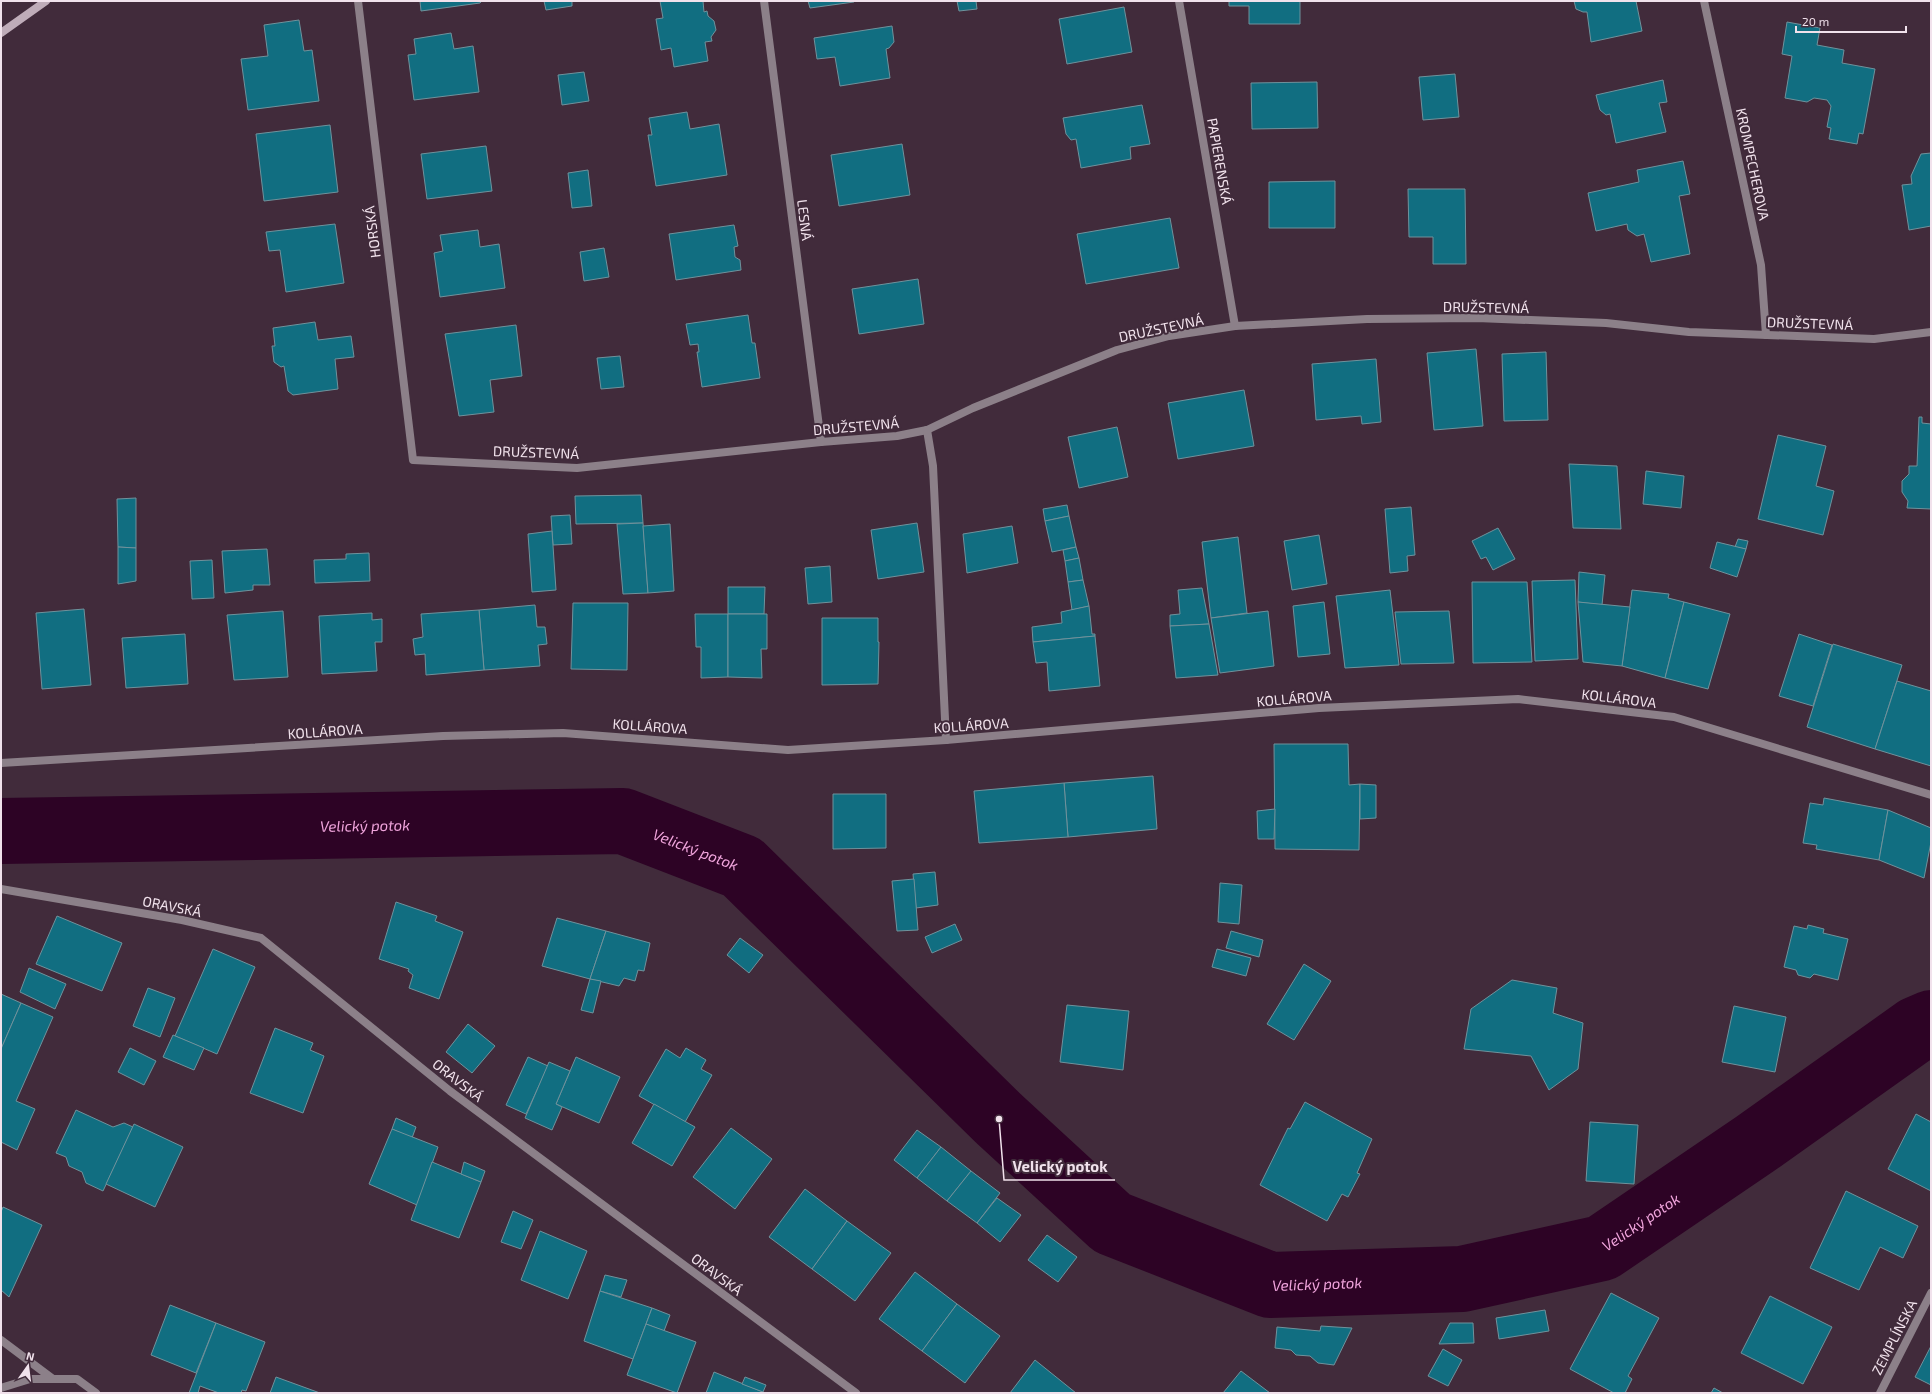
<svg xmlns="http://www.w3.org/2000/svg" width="1932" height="1394" font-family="'Exo 2',sans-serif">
<rect width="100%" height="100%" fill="#412b3b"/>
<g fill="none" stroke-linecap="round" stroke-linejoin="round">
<path stroke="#2d0325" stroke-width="66" id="s1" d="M1,831L623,821L742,867L999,1119L1112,1223L1270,1285L1462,1279L1602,1248L1755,1144L1917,1029L1931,1023"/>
</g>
<g fill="#116e81" stroke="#6f929c">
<polygon points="420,1 482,1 480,3 421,11"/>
<polygon points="544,1 572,1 572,6 546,10"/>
<polygon points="660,1 703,1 704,12 707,11 708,16 714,21 716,30 711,37 712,41 705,42 708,61 674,67 671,48 661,50 656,19 663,18"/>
<polygon points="808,1 854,1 854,2 810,8"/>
<polygon points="957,1 976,1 977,9 959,11"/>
<polygon points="1229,1 1300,1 1300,24 1249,24 1249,6 1229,6"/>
<polygon points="1574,1 1638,1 1636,1 1642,31 1591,42 1587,12 1583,12 1576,9"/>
<polygon points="1124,7 1132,52 1067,64 1059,19"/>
<polygon points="299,20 304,51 312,50 319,101 248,110 241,59 268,56 264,25"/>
<polygon points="1787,22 1820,28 1817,45 1844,50 1842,63 1875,69 1863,134 1859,133 1857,144 1829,139 1831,128 1827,127 1831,106 1827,100 1814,98 1807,102 1785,98 1792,56 1782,54"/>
<polygon points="892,26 894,42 889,48 886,49 890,78 840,86 835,57 817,59 814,38"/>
<polygon points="451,33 454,49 473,46 479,92 414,100 408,55 416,54 414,39"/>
<polygon points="584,72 589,101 562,105 558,75"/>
<polygon points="1455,74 1459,117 1423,120 1419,77"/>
<polygon points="1663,80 1667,102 1659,103 1666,132 1616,143 1610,114 1606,115 1600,110 1596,95"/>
<polygon points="1317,82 1318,128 1252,129 1251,83"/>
<polygon points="1142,105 1150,144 1130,147 1131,159 1081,168 1076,139 1071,140 1066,134 1063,118"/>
<polygon points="687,112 690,129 719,124 727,175 656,186 648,135 652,135 649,118"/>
<polygon points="330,125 338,192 264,201 256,134"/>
<polygon points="902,144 910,195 839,206 831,155"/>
<polygon points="486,146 492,191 427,199 421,154"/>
<polygon points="1931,153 1931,226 1909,230 1902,185 1912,184 1911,176 1921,154"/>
<polygon points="1683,161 1690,194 1679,196 1690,254 1651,262 1644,234 1637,236 1628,230 1627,224 1596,231 1588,193 1639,182 1637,170"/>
<polygon points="588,170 592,206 572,208 568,173"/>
<polygon points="1335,181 1335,228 1269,228 1269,182"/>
<polygon points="1408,189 1465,189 1466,264 1433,264 1433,237 1409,237"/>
<polygon points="1170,218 1179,268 1086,284 1077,234"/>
<polygon points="335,224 344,283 286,292 280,250 269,251 266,232"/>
<polygon points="734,225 738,246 734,247 735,257 740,260 741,270 676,280 669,234"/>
<polygon points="478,230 480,247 499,244 505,288 440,297 434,253 443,251 440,235"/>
<polygon points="604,248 609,277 584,281 580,252"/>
<polygon points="918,279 924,324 859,334 852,289"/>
<polygon points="748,315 752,343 755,343 760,378 702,387 697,352 699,352 698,344 690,345 686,324"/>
<polygon points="315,322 318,340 351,336 354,357 335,359 338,389 293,395 288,391 284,366 281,367 274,362 272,346 275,346 273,328"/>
<polygon points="516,325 522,376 490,380 494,412 459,416 445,334"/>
<polygon points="1476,349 1483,426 1434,430 1427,353"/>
<polygon points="1546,352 1548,420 1504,421 1502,354"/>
<polygon points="620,356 624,387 601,389 597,358"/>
<polygon points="1376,359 1381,422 1362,424 1361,416 1316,420 1312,364"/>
<polygon points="1244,390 1254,446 1178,459 1168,403"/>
<polygon points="1919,417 1922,417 1922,423 1931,424 1931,509 1907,508 1908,501 1902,492 1902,481 1909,474 1909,466 1917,466"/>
<polygon points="1117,427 1128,477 1079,488 1068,437"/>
<polygon points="1778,435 1826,446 1816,486 1834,491 1823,535 1758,519"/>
<polygon points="1569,464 1617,466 1621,529 1573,528"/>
<polygon points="1646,471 1684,476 1681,508 1643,504"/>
<polygon points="641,495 643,523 576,524 575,496"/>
<polygon points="136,498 136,548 118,547 117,499"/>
<polygon points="1067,505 1069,516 1045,521 1043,509"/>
<polygon points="1411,507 1415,555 1407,556 1408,571 1390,573 1385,509"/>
<polygon points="570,515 572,544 553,545 551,516"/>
<polygon points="1069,516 1076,547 1052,552 1045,521"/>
<polygon points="643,523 648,593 623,594 617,524"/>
<polygon points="917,523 924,572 878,579 871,530"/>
<polygon points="670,524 674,591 648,593 643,526"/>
<polygon points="1012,526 1018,563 967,573 963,534"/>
<polygon points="1498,528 1515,559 1493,570 1486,557 1481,559 1472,541"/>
<polygon points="552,531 556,590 532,592 528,534"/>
<polygon points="1319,535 1327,584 1292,590 1284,541"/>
<polygon points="1238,537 1247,613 1211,618 1202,542"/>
<polygon points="1738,539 1748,541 1746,549 1735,547"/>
<polygon points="1717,542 1746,549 1737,577 1710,568"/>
<polygon points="118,547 136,548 136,581 118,584"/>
<polygon points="1076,547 1079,558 1065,561 1063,550"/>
<polygon points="267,549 270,585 253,585 253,590 225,593 222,551"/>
<polygon points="369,553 370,581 315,583 314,560 346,559 346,554"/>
<polygon points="1079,558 1083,580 1068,582 1065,561"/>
<polygon points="212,560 214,598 192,599 190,561"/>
<polygon points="830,566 832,602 808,604 805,568"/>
<polygon points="1579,572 1605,575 1602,605 1578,602"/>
<polygon points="1083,580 1089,606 1072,610 1068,582"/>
<polygon points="1575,580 1578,659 1535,661 1532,581"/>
<polygon points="1472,582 1527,582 1532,662 1473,663"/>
<polygon points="728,587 765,587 764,614 728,614"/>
<polygon points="1202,588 1209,624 1170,626 1170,615 1180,614 1178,590"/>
<polygon points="1390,590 1399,665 1345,668 1336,596"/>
<polygon points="1632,590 1669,594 1668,598 1684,602 1665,678 1622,666"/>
<polygon points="1324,602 1330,654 1298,657 1293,606"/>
<polygon points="1578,602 1630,607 1622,666 1583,662"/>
<polygon points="1684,602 1730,614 1708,689 1665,678"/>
<polygon points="573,603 628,603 627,670 571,669"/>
<polygon points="535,605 537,627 545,627 547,644 538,645 540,666 484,670 479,610"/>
<polygon points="1089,606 1092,634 1095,634 1095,636 1033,642 1032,627 1062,623 1061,612"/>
<polygon points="84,609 91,685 42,689 36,613"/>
<polygon points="479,610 484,670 426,675 425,654 415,655 413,639 423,637 421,614"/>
<polygon points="283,611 288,677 234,680 227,615"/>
<polygon points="1268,611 1274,666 1220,673 1211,618"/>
<polygon points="1449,611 1454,663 1401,664 1395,612"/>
<polygon points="372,613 372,620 382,619 382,642 375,642 377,671 322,674 319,616"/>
<polygon points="695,614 728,614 728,677 701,678 701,647 696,647"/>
<polygon points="728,614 767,614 767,649 761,649 762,678 728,677"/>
<polygon points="822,618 878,618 878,642 879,642 878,684 822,685"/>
<polygon points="1209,624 1218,675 1176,678 1170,626"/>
<polygon points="185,634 188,684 126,688 122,638"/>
<polygon points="1799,634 1832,645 1813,706 1779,696"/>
<polygon points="1095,636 1100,686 1049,691 1047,662 1036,663 1033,642"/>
<polygon points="1833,644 1902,665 1875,749 1807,727"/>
<polygon points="1897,681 1931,691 1931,766 1875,749"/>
<polygon points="1274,744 1348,744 1349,785 1360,784 1359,850 1275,849"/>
<polygon points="1153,776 1157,829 1068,837 1064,783"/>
<polygon points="1064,783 1068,837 979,843 974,791"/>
<polygon points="1360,784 1376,785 1376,818 1360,819"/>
<polygon points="833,794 886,794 886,848 833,849"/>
<polygon points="1824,798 1888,810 1879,860 1816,849 1817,845 1803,843 1810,803 1823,805"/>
<polygon points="1275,809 1274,839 1258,839 1257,811"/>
<polygon points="1888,810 1931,828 1931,842 1924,878 1879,860"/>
<polygon points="935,872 938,905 916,908 913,874"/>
<polygon points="914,879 918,930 897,931 892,881"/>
<polygon points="1220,883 1242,885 1239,924 1218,922"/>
<polygon points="396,902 437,916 435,921 463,932 439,999 409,988 413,975 408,971 409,969 379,959"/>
<polygon points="57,916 122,943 102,991 36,964"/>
<polygon points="557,918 606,931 590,979 542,966"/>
<polygon points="955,924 962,940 932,953 925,937"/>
<polygon points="1808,925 1824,929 1823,933 1848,939 1838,980 1814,974 1810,978 1798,975 1796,970 1784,967 1794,926 1807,929"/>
<polygon points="606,931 650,943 644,971 638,970 635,981 624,978 619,986 590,979"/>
<polygon points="1231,931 1263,940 1259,957 1226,948"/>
<polygon points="740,938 763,955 749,973 727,955"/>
<polygon points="213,949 255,967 217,1054 175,1036"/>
<polygon points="1217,949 1251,958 1246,976 1212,967"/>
<polygon points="1304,964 1331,981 1294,1040 1267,1024"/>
<polygon points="29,968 66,984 55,1009 20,992"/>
<polygon points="590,979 601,981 593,1013 581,1010"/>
<polygon points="1512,980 1557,988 1553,1013 1583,1023 1578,1069 1549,1090 1531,1056 1464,1049 1471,1009"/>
<polygon points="148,988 175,998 160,1037 133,1026"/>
<polygon points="1,994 21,1003 1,1049"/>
<polygon points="21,1003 53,1017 16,1101 35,1109 17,1150 1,1142 1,1049"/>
<polygon points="1067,1005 1129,1011 1123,1070 1060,1062"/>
<polygon points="1734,1006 1786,1017 1775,1072 1722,1062"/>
<polygon points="468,1024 495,1046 472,1073 446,1052"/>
<polygon points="275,1028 313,1043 310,1050 324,1056 303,1113 250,1093"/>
<polygon points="173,1035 204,1048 194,1070 163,1057"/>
<polygon points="130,1048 156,1061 144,1085 118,1072"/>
<polygon points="686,1048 706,1060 701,1069 712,1075 685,1122 639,1096 666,1049 680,1058"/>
<polygon points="528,1057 548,1066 526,1114 506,1105"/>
<polygon points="576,1057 620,1077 599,1123 556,1104"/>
<polygon points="549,1062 570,1071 556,1104 562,1107 552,1130 525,1118"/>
<polygon points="1305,1102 1372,1139 1357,1173 1360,1174 1348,1197 1342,1194 1327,1221 1260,1185 1288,1128 1290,1129"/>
<polygon points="654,1104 695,1127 672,1166 632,1143"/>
<polygon points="76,1110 113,1127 124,1123 133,1127 103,1191 86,1183 82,1172 69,1166 66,1157 56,1153"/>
<polygon points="1916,1114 1931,1122 1931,1191 1888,1169"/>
<polygon points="396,1118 416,1127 412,1138 392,1129"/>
<polygon points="1590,1122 1638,1125 1634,1184 1586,1181"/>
<polygon points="134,1124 183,1147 155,1207 106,1184"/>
<polygon points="731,1128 772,1159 735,1209 693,1177"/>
<polygon points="392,1129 438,1147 417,1205 369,1184"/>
<polygon points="917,1130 941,1147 917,1178 894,1160"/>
<polygon points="941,1147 971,1171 947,1201 917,1178"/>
<polygon points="432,1162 481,1182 459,1238 411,1220"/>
<polygon points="464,1162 485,1171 481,1182 461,1174"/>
<polygon points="971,1171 1000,1193 977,1223 947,1201"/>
<polygon points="805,1189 847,1221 812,1269 769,1237"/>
<polygon points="1846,1191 1918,1226 1903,1258 1880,1247 1859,1290 1810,1268"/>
<polygon points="997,1198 1021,1215 1000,1242 977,1223"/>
<polygon points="3,1207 42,1225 9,1297 1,1290 1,1212"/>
<polygon points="513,1211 533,1220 521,1249 501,1242"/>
<polygon points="847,1221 891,1253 855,1301 812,1269"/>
<polygon points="540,1231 587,1251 568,1299 521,1280"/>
<polygon points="1047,1235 1077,1257 1058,1282 1028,1260"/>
<polygon points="915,1272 957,1304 922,1351 879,1319"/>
<polygon points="605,1275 627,1280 621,1297 600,1291"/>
<polygon points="600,1291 652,1308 633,1359 584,1341"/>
<polygon points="1611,1293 1659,1318 1628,1376 1632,1379 1625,1393 1614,1393 1570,1369"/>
<polygon points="1770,1296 1832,1327 1803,1384 1741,1353"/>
<polygon points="957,1304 1000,1336 965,1383 922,1351"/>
<polygon points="170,1305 216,1323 196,1373 151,1355"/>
<polygon points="652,1308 670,1315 664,1331 646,1324"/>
<polygon points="1545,1310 1549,1331 1499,1339 1496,1318"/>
<polygon points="216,1323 265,1342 246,1391 242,1390 241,1393 219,1393 200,1386 198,1393 189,1393"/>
<polygon points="1450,1323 1473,1323 1474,1343 1439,1344"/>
<polygon points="646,1324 696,1342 677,1393 627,1375"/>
<polygon points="1321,1326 1352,1328 1334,1365 1318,1363 1310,1356 1296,1355 1291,1350 1275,1348 1277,1327 1320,1331"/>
<polygon points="1931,1346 1931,1385 1915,1377"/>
<polygon points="1443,1349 1462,1360 1448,1386 1428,1376"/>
<polygon points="1035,1360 1076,1393 1010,1393"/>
<polygon points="1241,1371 1270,1393 1223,1393"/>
<polygon points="714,1372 763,1392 762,1393 706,1393"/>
<polygon points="276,1377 320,1393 270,1393"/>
<polygon points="745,1377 766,1385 763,1392 742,1384"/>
<polygon points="1714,1388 1723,1393 1711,1393"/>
</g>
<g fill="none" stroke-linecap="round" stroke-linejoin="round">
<g stroke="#8c8089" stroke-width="8">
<polyline points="358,1 413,460 577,468 821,442 897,436 927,430 973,408 1117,350 1169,336 1235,326 1367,319 1477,318 1606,323 1689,332 1874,339 1931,332"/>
<polyline points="764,1 821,442"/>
<polyline points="1179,1 1235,326"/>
<polyline points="1704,1 1761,265 1766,335"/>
<polyline points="927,430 933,466 946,740"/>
<polyline points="1,763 443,736 563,733 788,750 946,740 1319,708 1518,699 1674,717 1931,795"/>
<polyline points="1,889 182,920 261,938 450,1091 856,1393"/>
<polyline points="1,1340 53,1379 77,1379 96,1393"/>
<polyline points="1,1388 30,1379 53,1379"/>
<polyline points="1880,1393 1931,1293"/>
</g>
<polyline stroke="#bfacb9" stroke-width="8" points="1,33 46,1"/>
</g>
<g text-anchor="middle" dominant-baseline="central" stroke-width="4" stroke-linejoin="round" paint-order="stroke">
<g font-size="14" fill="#f1e2ec" stroke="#412b3b">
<text transform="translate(1220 161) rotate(80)">PAPIERENSKÁ</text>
<text transform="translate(1753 164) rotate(78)">KROMPECHEROVA</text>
<text transform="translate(805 220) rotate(83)">LESNÁ</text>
<text transform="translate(372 232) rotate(-97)">HORSKÁ</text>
<text transform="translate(1486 307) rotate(1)">DRUŽSTEVNÁ</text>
<text transform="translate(1810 323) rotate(2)">DRUŽSTEVNÁ</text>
<text transform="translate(1161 328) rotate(-12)">DRUŽSTEVNÁ</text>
<text transform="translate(856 426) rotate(-5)">DRUŽSTEVNÁ</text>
<text transform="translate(536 452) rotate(2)">DRUŽSTEVNÁ</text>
<text transform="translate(1294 698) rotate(-5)">KOLLÁROVA</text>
<text transform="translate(1619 698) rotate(7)">KOLLÁROVA</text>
<text transform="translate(971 725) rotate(-4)">KOLLÁROVA</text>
<text transform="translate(650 726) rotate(4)">KOLLÁROVA</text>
<text transform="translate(325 731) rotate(-4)">KOLLÁROVA</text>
<text transform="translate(172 906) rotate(11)">ORAVSKÁ</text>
<text transform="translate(458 1080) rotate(38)">ORAVSKÁ</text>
<text transform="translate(717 1274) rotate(37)">ORAVSKÁ</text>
<text transform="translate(1894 1337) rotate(-63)">ZEMPLÍNSKA</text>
</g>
<g font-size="15" font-style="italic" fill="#f0a4dc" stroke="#412b3b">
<text stroke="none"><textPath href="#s1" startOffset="364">Velický potok</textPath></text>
<text stroke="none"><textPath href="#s1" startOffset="700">Velický potok</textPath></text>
<text stroke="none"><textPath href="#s1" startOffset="1815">Velický potok</textPath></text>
<text stroke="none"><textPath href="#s1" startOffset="1480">Velický potok</textPath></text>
</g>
</g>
<path fill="none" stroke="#f1e2ec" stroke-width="1.5" d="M999 1119L1004 1180H1115"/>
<circle fill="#f1e2ec" stroke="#412b3b" stroke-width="1.5" cx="999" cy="1119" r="4"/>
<g font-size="15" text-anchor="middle" font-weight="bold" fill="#f1e2ec" stroke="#412b3b" stroke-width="4" stroke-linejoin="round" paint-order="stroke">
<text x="1060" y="1172">Velický potok</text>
</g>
<rect width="1932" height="1394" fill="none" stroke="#f1e2ec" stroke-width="4"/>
<g transform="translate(28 1366) rotate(14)" stroke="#412b3b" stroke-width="3" paint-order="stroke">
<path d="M0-3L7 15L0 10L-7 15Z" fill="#f1e2ec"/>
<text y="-6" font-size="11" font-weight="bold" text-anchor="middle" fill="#f1e2ec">N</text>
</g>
<path d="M1796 26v6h110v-6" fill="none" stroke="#f1e2ec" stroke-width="2"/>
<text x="1802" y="26" font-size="12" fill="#f1e2ec" stroke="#412b3b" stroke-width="3" paint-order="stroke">20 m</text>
</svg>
